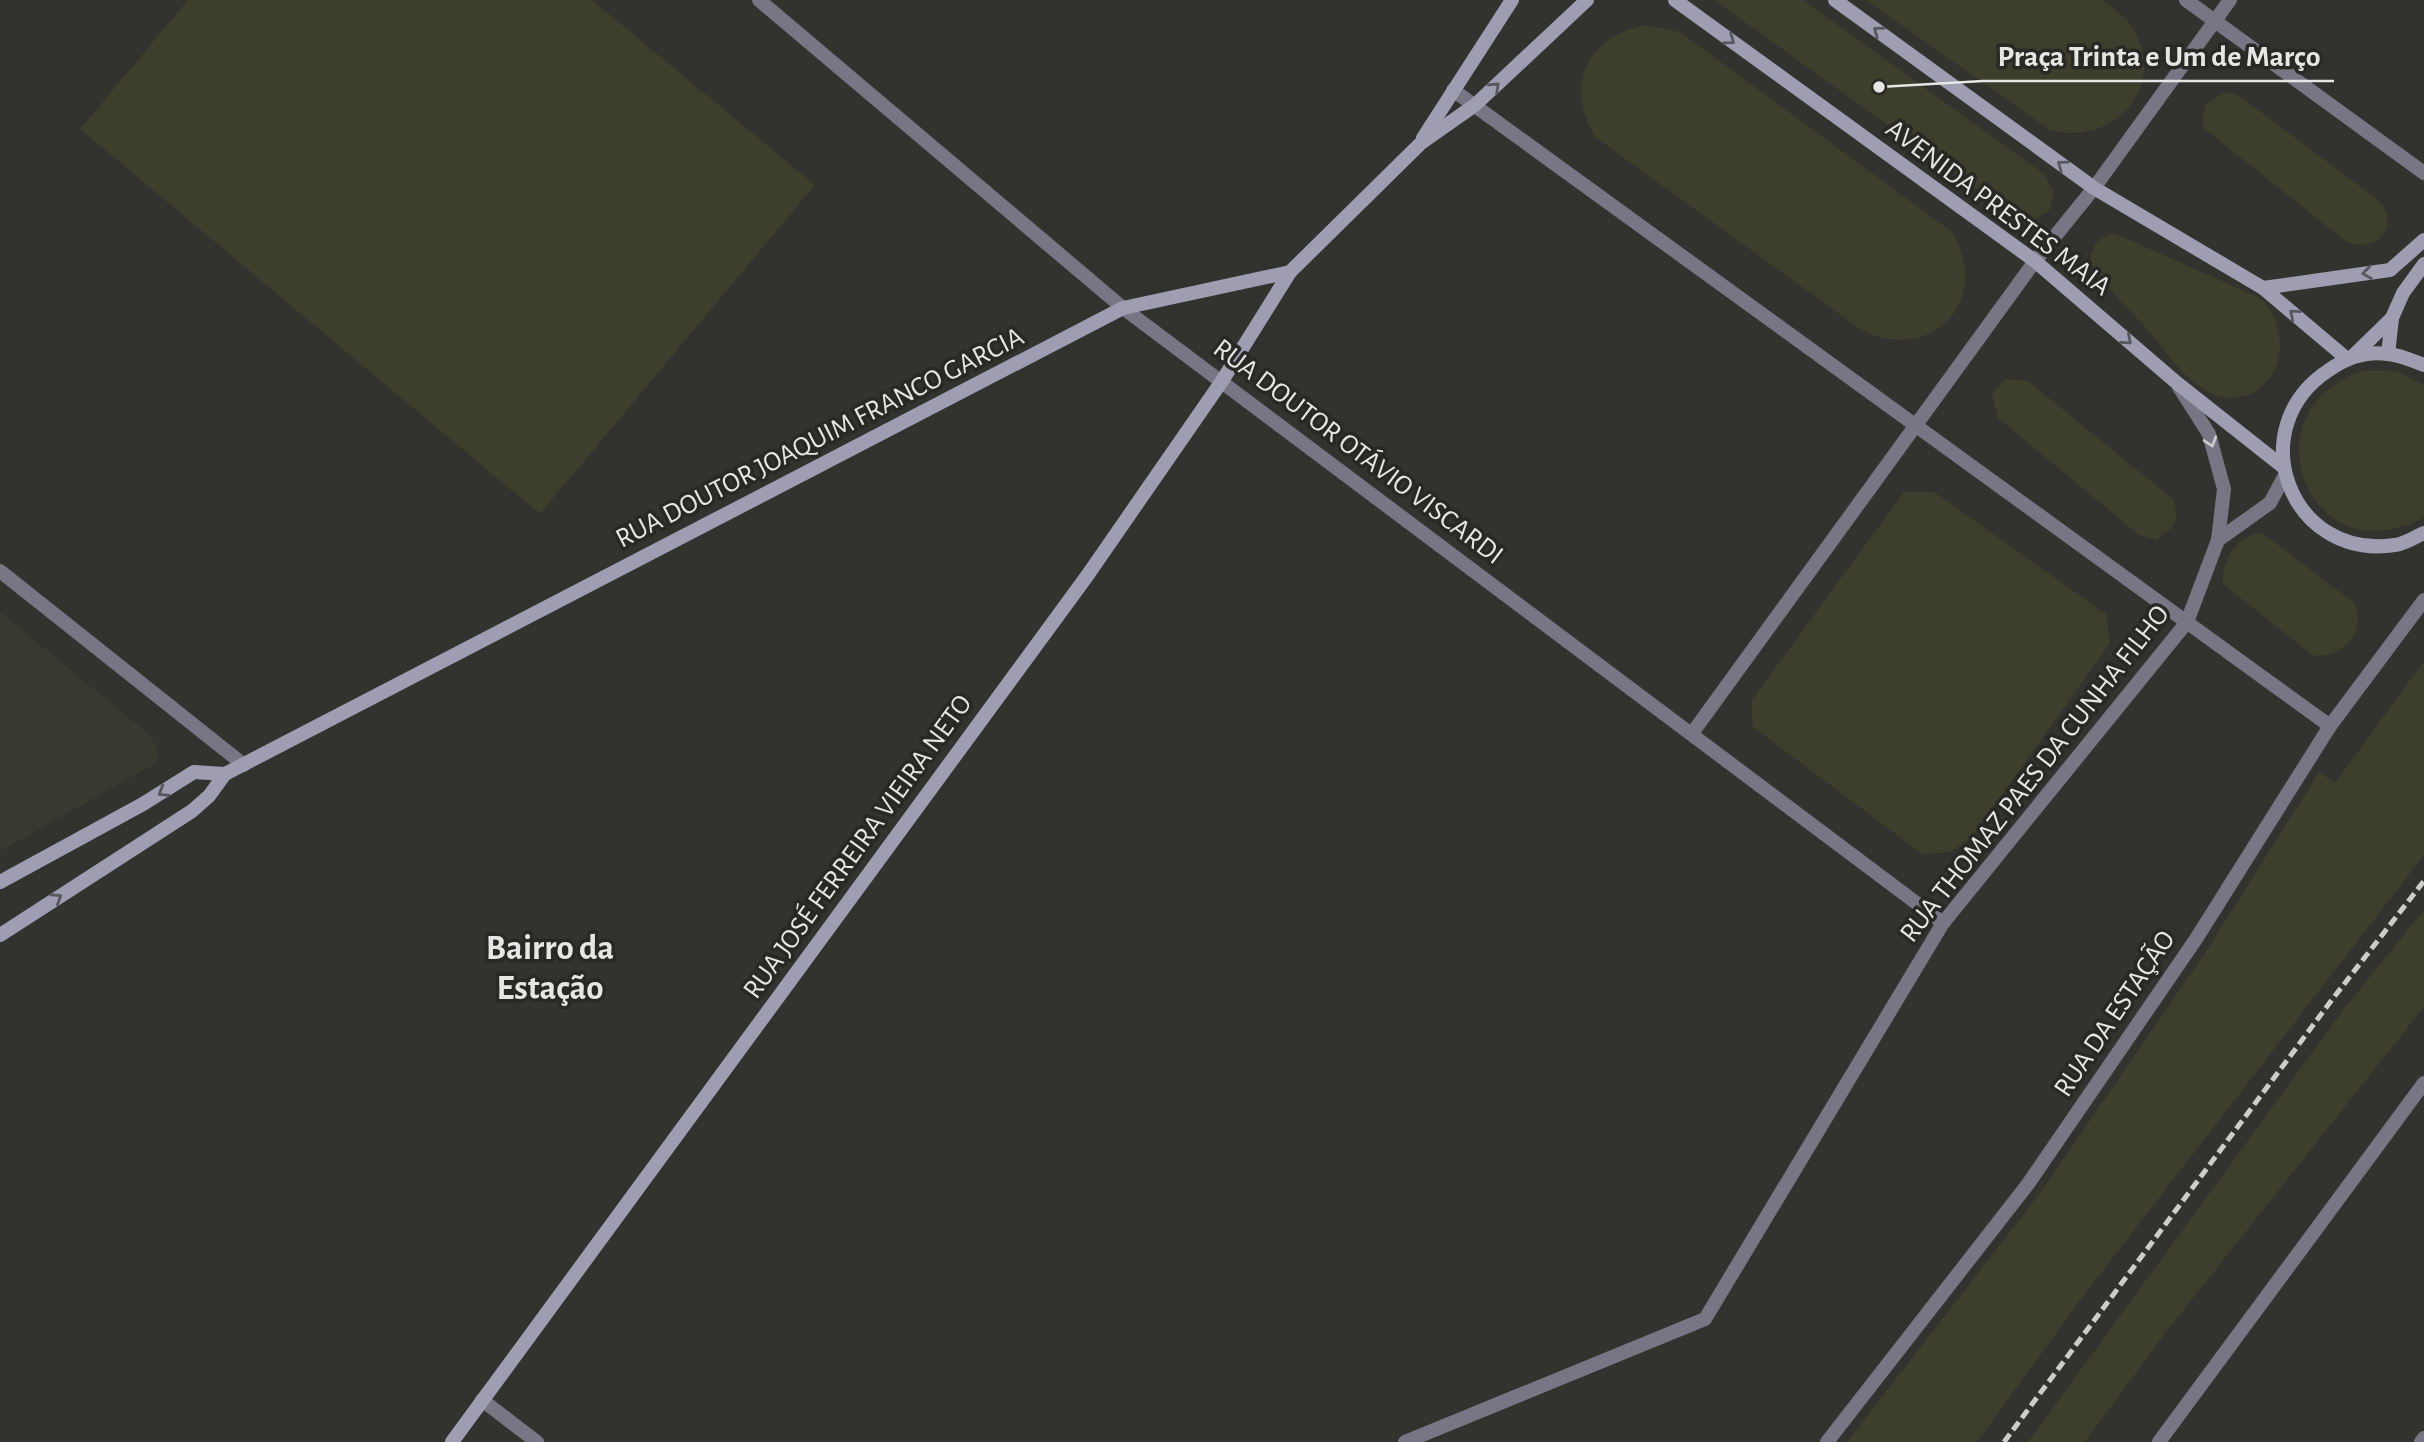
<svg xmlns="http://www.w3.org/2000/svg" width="2424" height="1442" font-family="'Alegreya Sans',sans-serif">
<rect width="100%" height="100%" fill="#32322f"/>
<polygon fill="#38392f" points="0,612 151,736 160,755 153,765 0,851"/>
<g fill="#3d3e2c">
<polygon points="188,0 592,0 815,185 540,514 80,129"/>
<polygon points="1714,0 1803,0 2044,174 2054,192 2049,211 2032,221 2014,216"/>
<path d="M1866,0H2102C2112,7 2124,15 2131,25C2170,85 2116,147 2050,130Z"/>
<path d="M1646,25L1680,32L1952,232C1994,300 1930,367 1860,329L1595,137C1565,86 1585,36 1646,25Z"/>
<path d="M2223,93H2233L2241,97L2378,200C2404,227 2373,257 2344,240L2206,130L2202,124L2205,105Z"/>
<path d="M2114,233L2262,299C2300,341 2274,409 2218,396C2209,393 2198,386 2191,380C2175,366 2162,347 2149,331C2129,309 2105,287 2090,262C2092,245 2098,237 2114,233Z"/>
<path d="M2397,371L2424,385V516C2416,524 2406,525 2395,528C2308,552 2259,427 2341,381C2347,378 2353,373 2360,372C2371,369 2385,371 2397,371Z"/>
<polygon points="2005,379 2028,381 2174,500 2177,517 2173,527 2156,540 2139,535 1998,418 1992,394"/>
<polygon points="1904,492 1934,492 2106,614 2110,643 1972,837 1950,852 1922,854 1753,727 1751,701"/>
<path d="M2261,532L2353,602C2370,629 2341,661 2312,655L2223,584C2221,559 2236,538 2261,532Z"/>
<polygon points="2424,661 2424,855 2081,1299 1977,1442 1847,1442 2040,1193 2209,947 2319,772 2335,783"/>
<polygon points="2424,910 2424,1007 2163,1336 2085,1442 2028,1442 2343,1010"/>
</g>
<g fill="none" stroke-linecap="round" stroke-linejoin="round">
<g stroke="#787684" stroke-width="14">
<polyline points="759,0 1123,308 1943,923"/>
<polyline points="2186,0 2424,173"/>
<polyline points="1453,90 2330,726"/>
<polyline points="2179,387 2209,434 2224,489 2218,540"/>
<polyline points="0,571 244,765"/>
<polyline points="1693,732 2035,261 2094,188 2230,0"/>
<polyline points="482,1400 537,1442"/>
<polyline points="1405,1442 1705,1319 1943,923 2187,622 2218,540 2270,503 2284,477"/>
<polyline points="1827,1442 2028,1184 2196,939 2330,726 2424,600"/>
<polyline points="2159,1442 2424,1083"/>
<polyline points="2421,1442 2424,1438"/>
</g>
<g stroke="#9f9db2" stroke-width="14">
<polyline points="1675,0 2035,261 2177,383 2282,466"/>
<polyline points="1835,0 2094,188 2263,288 2346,358"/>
<polyline points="1423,138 1512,0"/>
<polyline points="2263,288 2390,270 2424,240"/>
<polyline points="2388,354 2392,318"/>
<polyline points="2352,357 2392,318 2403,293 2424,264"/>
<path d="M2424,365C2413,361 2400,355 2388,354C2366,351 2346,358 2329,370C2240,428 2290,561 2395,545C2404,544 2415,537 2424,533"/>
<polyline points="0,882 143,804 194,772 225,774"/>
<polyline points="0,935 192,811 209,796 225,774 1123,308 1290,272 1421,143 1475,105 1587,0"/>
<polyline points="452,1442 1087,576 1222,381 1290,272"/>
</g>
<polyline stroke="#ccccc9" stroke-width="5" stroke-dasharray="10 5" stroke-linecap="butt" points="2004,1442 2331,1001 2424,881"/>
</g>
<defs><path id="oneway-chevron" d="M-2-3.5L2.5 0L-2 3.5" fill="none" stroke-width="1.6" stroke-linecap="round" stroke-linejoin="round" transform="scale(1.75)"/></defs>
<g stroke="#58575d">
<use href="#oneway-chevron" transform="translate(1878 31) rotate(-144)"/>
<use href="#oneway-chevron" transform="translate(1730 40) rotate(36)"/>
<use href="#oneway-chevron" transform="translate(1495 87) rotate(-43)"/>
<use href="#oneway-chevron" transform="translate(2062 165) rotate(-144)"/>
<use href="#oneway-chevron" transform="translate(2367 273) rotate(172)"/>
<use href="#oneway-chevron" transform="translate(2294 314) rotate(-140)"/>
<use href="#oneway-chevron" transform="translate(2127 340) rotate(41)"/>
<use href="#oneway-chevron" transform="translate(163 792) rotate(148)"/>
<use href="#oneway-chevron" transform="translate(57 898) rotate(-33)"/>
</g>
<use stroke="#cacacc" href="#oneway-chevron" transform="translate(2211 442) rotate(72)"/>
<g text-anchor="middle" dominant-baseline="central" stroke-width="7" stroke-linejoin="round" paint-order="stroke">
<g font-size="28" fill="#e6e6e4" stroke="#282825">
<text transform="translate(1998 208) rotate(37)">AVENIDA PRESTES MAIA</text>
<text transform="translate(820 438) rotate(-27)">RUA DOUTOR JOAQUIM FRANCO GARCIA</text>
<text transform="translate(1358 452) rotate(37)">RUA DOUTOR OTÁVIO VISCARDI</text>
<text transform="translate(2035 774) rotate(-52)">RUA THOMAZ PAES DA CUNHA FILHO</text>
<text transform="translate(858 847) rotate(-54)">RUA JOSÉ FERREIRA VIEIRA NETO</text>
<text transform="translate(2115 1014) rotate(-56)">RUA DA ESTAÇÃO</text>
</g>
<g font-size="35" font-weight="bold" fill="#e6e6e4" stroke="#282825">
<text x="550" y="948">Bairro da<tspan x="550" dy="40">Estação</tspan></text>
</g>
</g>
<path fill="none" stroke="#e6e6e4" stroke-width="2.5" d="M1879 87L1983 81H2334"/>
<circle fill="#e6e6e4" stroke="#282825" stroke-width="2.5" cx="1879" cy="87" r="7"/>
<g font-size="30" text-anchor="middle" font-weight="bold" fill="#e6e6e4" stroke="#282825" stroke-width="7" stroke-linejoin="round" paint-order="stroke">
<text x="2159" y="66">Praça Trinta e Um de Março</text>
</g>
</svg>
